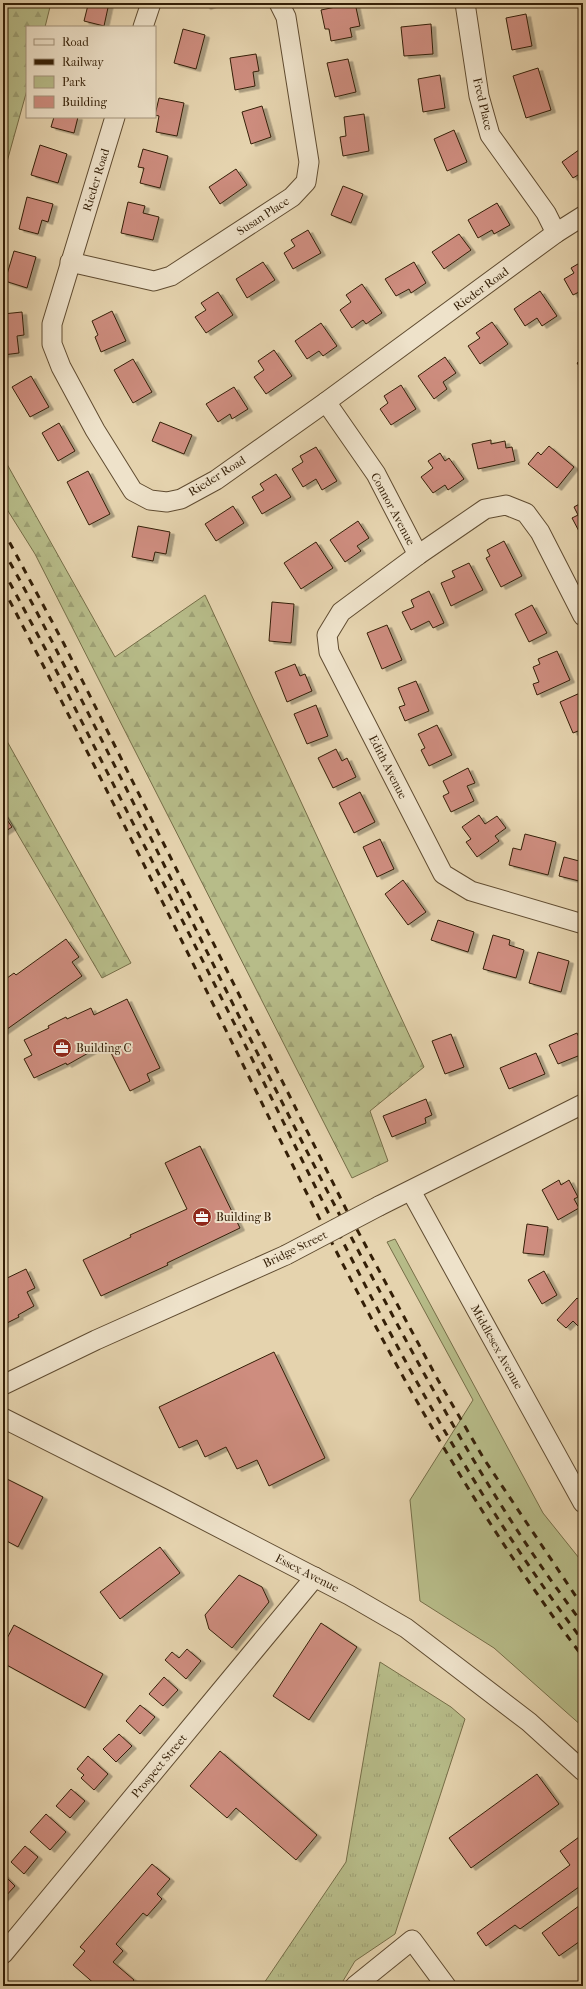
<svg xmlns="http://www.w3.org/2000/svg" width="586" height="1989" font-family="'IM FELL French Canon',serif">
<defs>
<pattern id="grass-tufts" width="24" height="20" patternUnits="userSpaceOnUse"><rect width="24" height="20" fill="#b7bc89"/><path d="M3 7l-1-3M5 7V3M7 7l1-3M15 17l-1-3M17 17v-4M19 17l1-3" fill="none" stroke="#9ea175"/></pattern>
<pattern id="forest-firs" width="22" height="20" patternUnits="userSpaceOnUse"><rect width="22" height="20" fill="#b7bc89"/><path d="M5 1l3.5 6h-7zM16 11l3.5 6h-7z" fill="#9ea175"/></pattern>
<filter id="shadow"><feDropShadow dx="4.5" dy="2.5" stdDeviation="0" flood-color="#0004"/></filter>
</defs>
<rect width="100%" height="100%" fill="#e5d3ae"/>
<filter id="stains"><feTurbulence type="fractalNoise" baseFrequency=".005" numOctaves="4"/><feColorMatrix values="0 0 0 0 .2 0 0 0 0 .09 0 0 0 0 .02 0 0 0 .5 -.17"/></filter>
<radialGradient id="worn" r=".72"><stop offset=".6" stop-color="#630" stop-opacity="0"/><stop offset="1" stop-color="#630" stop-opacity=".3"/></radialGradient>
<polygon fill="url(#grass-tufts)" stroke="#766e48" points="380,1662 451,1707 465,1719 395,1934 355,1961 340,1986 262,1986 346,1862"/>
<g fill="url(#forest-firs)" stroke="#766e48">
<polygon points="3,3 51,3 45,27 27,27 27,90 3,176"/>
<polygon points="3,457 115,657 205,595 424,1067 370,1111 388,1161 352,1178 35,554 3,503"/>
<polygon points="3,734 131,963 102,978 3,809"/>
</g>
<polygon fill="#b7bc89" stroke="#766e48" points="395,1239 543,1513 583,1563 583,1727 494,1648 420,1601 410,1500 473,1400 387,1242"/>
<g fill="#ce8d7f" stroke="#341f07" filter="url(#shadow)">
<polygon points="80,3 109,3 104,26 84,21 88,5"/>
<polygon points="204,3 216,3 206,7"/>
<polygon points="355,3 360,26 350,28 352,37 331,41 329,29 325,29 321,10"/>
<polygon points="526,14 532,46 512,50 506,18"/>
<polygon points="431,24 433,54 404,56 401,27"/>
<polygon points="183,29 205,35 196,69 174,63"/>
<polygon points="256,54 259,71 253,72 255,86 235,90 230,58"/>
<polygon points="348,59 356,92 335,97 327,63"/>
<polygon points="538,68 551,110 526,118 513,76"/>
<polygon points="440,75 445,108 423,112 418,79"/>
<polygon points="159,98 184,103 177,136 156,132 159,116 155,115"/>
<polygon points="262,106 271,137 251,144 242,112"/>
<polygon points="364,114 369,151 343,156 340,137 346,136 344,117"/>
<polygon points="54,117 78,117 74,133 51,127"/>
<polygon points="454,130 467,162 447,171 434,139"/>
<polygon points="40,145 67,154 58,183 31,175"/>
<polygon points="583,147 583,172 573,178 562,162"/>
<polygon points="143,149 168,156 160,188 140,183 144,168 138,167"/>
<polygon points="236,169 247,185 220,204 209,187"/>
<polygon points="343,186 363,194 351,223 331,215"/>
<polygon points="27,197 53,204 48,222 42,220 38,234 19,229"/>
<polygon points="128,202 145,206 143,213 159,217 153,240 121,233"/>
<polygon points="497,203 510,225 494,234 492,230 478,238 468,220"/>
<polygon points="308,230 321,253 293,269 284,253 295,246 291,240"/>
<polygon points="459,234 471,250 444,269 432,252"/>
<polygon points="14,251 36,257 27,288 5,281"/>
<polygon points="583,261 583,290 573,295 564,279 574,273 571,268"/>
<polygon points="263,262 275,280 247,298 236,279"/>
<polygon points="414,262 426,283 411,293 409,289 396,296 385,279"/>
<polygon points="362,284 382,313 366,324 363,320 352,328 340,310 351,302 346,295"/>
<polygon points="540,291 557,316 542,326 537,318 525,326 514,309"/>
<polygon points="218,292 233,315 206,333 195,317 206,310 201,303"/>
<polygon points="112,311 126,341 101,352 95,337 98,335 92,321"/>
<polygon points="22,312 24,335 17,336 19,353 3,355 3,314"/>
<polygon points="492,322 508,344 480,364 468,346 480,338 476,333"/>
<polygon points="321,323 337,346 323,356 319,351 307,359 295,341"/>
<polygon points="274,350 292,376 266,394 254,377 264,370 258,361"/>
<polygon points="445,357 456,373 443,382 447,389 434,399 418,376"/>
<polygon points="133,359 152,392 133,403 114,370"/>
<polygon points="583,359 583,372 577,363"/>
<polygon points="31,376 49,407 30,417 12,387"/>
<polygon points="401,385 416,409 391,425 380,409 388,403 384,396"/>
<polygon points="234,387 248,409 232,419 230,414 218,422 206,404"/>
<polygon points="160,422 192,435 184,454 152,441"/>
<polygon points="59,423 75,451 58,461 42,433"/>
<polygon points="491,440 491,444 505,441 506,448 512,447 515,461 478,469 472,444"/>
<polygon points="549,446 574,467 557,488 528,464 538,452 541,455"/>
<polygon points="316,447 337,481 322,490 316,479 303,487 292,469 303,462 300,456"/>
<polygon points="440,453 445,461 449,458 464,479 448,490 445,485 433,493 421,477 433,468 428,461"/>
<polygon points="88,471 110,514 89,525 67,482"/>
<polygon points="276,474 291,497 262,514 252,497 264,490 260,484"/>
<polygon points="583,502 583,534 581,535 572,518 578,515 574,507"/>
<polygon points="233,506 244,523 216,541 205,524"/>
<polygon points="358,521 369,538 357,546 361,551 345,562 330,540"/>
<polygon points="138,526 170,532 166,554 155,552 153,561 132,557"/>
<polygon points="504,541 522,576 501,587 486,558 490,556 487,550"/>
<polygon points="316,542 333,568 301,589 284,563"/>
<polygon points="469,563 483,590 451,606 441,583 455,577 452,571"/>
<polygon points="429,591 444,623 433,628 429,621 411,630 402,612 414,607 411,600"/>
<polygon points="272,602 294,604 291,643 269,641"/>
<polygon points="532,605 547,633 529,642 515,614"/>
<polygon points="387,625 402,660 382,669 367,633"/>
<polygon points="557,651 570,680 537,695 533,684 539,682 533,667 540,664 538,659"/>
<polygon points="295,664 300,676 305,674 312,691 287,702 275,672"/>
<polygon points="416,681 429,711 405,721 399,707 405,705 398,688"/>
<polygon points="580,693 583,699 583,729 573,733 560,702"/>
<polygon points="316,705 328,736 307,744 294,714"/>
<polygon points="437,725 452,755 429,766 421,750 425,748 418,734"/>
<polygon points="336,749 342,761 347,758 356,777 333,788 318,758"/>
<polygon points="468,768 475,783 467,786 474,801 451,812 443,796 449,793 443,781"/>
<polygon points="360,792 375,822 354,833 339,803"/>
<polygon points="3,814 12,827 3,833"/>
<polygon points="479,815 485,824 497,816 506,828 495,836 499,841 477,857 466,842 471,839 462,827"/>
<polygon points="525,834 556,842 548,875 509,865 513,848 521,850"/>
<polygon points="380,839 394,869 377,877 363,847"/>
<polygon points="564,857 583,862 583,882 559,876"/>
<polygon points="403,880 426,912 408,925 385,894"/>
<polygon points="438,920 474,932 468,952 431,940"/>
<polygon points="493,935 510,940 509,945 524,950 516,978 483,969"/>
<polygon points="66,939 79,957 72,962 82,976 3,1032 3,981 14,973 16,975"/>
<polygon points="538,952 569,961 561,992 529,983"/>
<polygon points="127,999 160,1068 147,1074 150,1081 130,1091 106,1043 67,1065 66,1063 34,1078 24,1059 32,1055 24,1040 49,1028 48,1026 66,1017 67,1019 91,1008 94,1015"/>
<polygon points="577,1033 579,1037 583,1036 583,1054 558,1064 549,1045"/>
<polygon points="451,1034 464,1067 445,1074 432,1041"/>
<polygon points="536,1053 545,1074 509,1089 500,1068"/>
<polygon points="426,1099 432,1115 425,1118 426,1123 392,1137 383,1116"/>
<polygon points="200,1146 240,1228 167,1263 168,1265 101,1296 83,1260 131,1237 130,1235 187,1209 165,1163"/>
<polygon points="559,1180 561,1185 569,1180 578,1197 574,1199 579,1208 558,1220 542,1190"/>
<polygon points="527,1224 548,1227 544,1255 523,1253"/>
<polygon points="26,1269 35,1288 27,1292 34,1306 18,1315 19,1317 3,1325 3,1280"/>
<polygon points="544,1271 557,1295 542,1304 528,1280"/>
<polygon points="577,1298 583,1303 583,1331 573,1321 566,1328 557,1320"/>
<polygon points="274,1352 325,1458 269,1486 257,1460 237,1469 226,1447 205,1457 197,1440 179,1448 159,1407"/>
<polygon points="3,1477 43,1497 18,1547 3,1539"/>
<polygon points="160,1547 180,1573 120,1619 100,1592"/>
<polygon points="239,1575 262,1587 269,1602 232,1648 209,1629 205,1615"/>
<polygon points="321,1623 357,1647 309,1720 273,1696"/>
<polygon points="14,1625 103,1674 85,1708 3,1663 3,1646"/>
<polygon points="187,1649 201,1661 186,1679 165,1660 172,1652 179,1658"/>
<polygon points="164,1677 178,1690 163,1706 149,1694"/>
<polygon points="140,1705 155,1717 140,1734 126,1721"/>
<polygon points="119,1734 132,1746 116,1762 103,1749"/>
<polygon points="220,1751 317,1835 296,1860 236,1808 227,1818 190,1786"/>
<polygon points="88,1756 108,1774 94,1790 81,1778 84,1775 77,1769"/>
<polygon points="537,1774 559,1804 471,1868 449,1838"/>
<polygon points="71,1789 85,1801 70,1818 56,1806"/>
<polygon points="46,1814 66,1832 50,1850 30,1832"/>
<polygon points="579,1837 583,1842 583,1884 520,1929 515,1925 486,1946 477,1933 570,1865 560,1851"/>
<polygon points="25,1846 38,1857 24,1874 11,1862"/>
<polygon points="152,1864 170,1879 157,1894 162,1899 147,1916 143,1913 116,1944 123,1951 113,1962 134,1980 128,1986 97,1986 73,1965 85,1951 80,1947"/>
<polygon points="3,1874 15,1886 3,1899"/>
<polygon points="583,1903 583,1939 559,1956 542,1933"/>
</g>
<g fill="none" stroke-linecap="round" stroke-linejoin="round">
<defs>
<g id="minor">
<polyline points="465,3 479,96 490,135 546,213 556,233"/>
<polyline points="143,27 151,3"/>
<polyline points="115,117 52,324 52,344 61,367 95,430 133,491 150,500 167,502 181,499 216,480 326,402 556,233 583,216"/>
<polyline points="70,262 154,281 171,276 292,197 306,182 309,162 286,17 279,3"/>
<polyline points="326,402 376,474 418,555"/>
<polyline points="583,616 540,532 526,513 506,505 485,509 418,555 341,612 327,635 329,652 443,874 471,891 583,924"/>
<polyline points="411,1191 583,1503"/>
<polyline points="379,1206 583,1104"/>
<polyline points="3,1385 96,1340 286,1255"/>
<polyline points="3,1418 162,1498 349,1595 406,1628 529,1722 583,1771"/>
<polyline points="3,1954 315,1577"/>
<polyline points="355,1986 412,1940 446,1986"/>
</g>
</defs>
<use href="#minor" stroke="#604c31" stroke-width="21"/>
<use href="#minor" stroke="#eee2ca" stroke-width="19"/>
<g stroke="#341f07" stroke-width="3" stroke-dasharray="7 7" stroke-linecap="butt">
<polyline points="3,530 64,644 347,1211 438,1380 484,1459 583,1607"/>
<path d="M3,550C46,626 84,706 124,784C205,947 285,1112 370,1273C434,1394 500,1515 583,1624"/>
<path d="M3,570L47,652C121,801 197,948 271,1097C363,1284 456,1474 583,1641"/>
<path d="M3,588C90,754 173,923 256,1091C352,1286 451,1483 583,1657"/>
</g>
<defs>
<polyline id="minor-bridge" points="286,1255 379,1206"/>
</defs>
<use href="#minor-bridge" stroke="#604c31" stroke-width="21" stroke-linecap="butt"/>
<use href="#minor-bridge" stroke="#eee2ca" stroke-width="19"/>
</g>
<defs>
<symbol id="office-disc" viewBox="-11 -11 22 22"><circle r="9.5" fill="#8f2418" stroke="#eee2ca"/><path d="M-6-3h4V-5.5h4V-3h4V5H-6ZM-1-4.5V-3h2v-1.5ZM-6 0V1H6V0Z" fill="#fff"/></symbol>
</defs>
<g fill-rule="evenodd">
<use href="#office-disc" x="51" y="1037" width="22" height="22"/>
<use href="#office-disc" x="191" y="1206" width="22" height="22"/>
</g>
<g text-anchor="middle" dominant-baseline="central" stroke-width="4" stroke-linejoin="round" paint-order="stroke">
<g font-size="12" fill="#341f07" stroke="#eee2ca">
<text transform="translate(483 104) rotate(77)">Fred Place</text>
<text transform="translate(96 180) rotate(-73)">Rieder Road</text>
<text transform="translate(263 216) rotate(-33)">Susan Place</text>
<text transform="translate(481 289) rotate(-36)">Rieder Road</text>
<text transform="translate(217 476) rotate(-32)">Rieder Road</text>
<text transform="translate(393 509) rotate(62)">Connor Avenue</text>
<text transform="translate(388 767) rotate(63)">Edith Avenue</text>
<text transform="translate(295 1249) rotate(-26)">Bridge Street</text>
<text transform="translate(497 1347) rotate(61)">Middlesex Avenue</text>
<text transform="translate(307 1573) rotate(27)">Essex Avenue</text>
<text transform="translate(159 1766) rotate(-50)">Prospect Street</text>
</g>
<g font-size="12" fill="#341f07" stroke="#eee2ca" text-anchor="start">
<text x="76" y="1048">Building C</text>
<text x="216" y="1217">Building B</text>
</g>
</g>
<rect width="586" height="1989" fill="none" stroke="#e5d3ae" stroke-width="16"/>
<rect x="4" y="4" width="578" height="1981" fill="none" stroke="#341f07" stroke-width="2"/>
<rect x="8" y="8" width="570" height="1973" fill="none" stroke="#341f07"/>
<rect x="26" y="26" width="130" height="92" fill="#eee2ca" stroke="#a4947c"/>
<rect x="34" y="39" width="20" height="6" fill="#eee2ca" stroke="#a4947c"/>
<text x="62" y="46" font-size="12" fill="#341f07">Road</text>
<rect x="34" y="59" width="20" height="6" fill="#341f07" stroke="#a4947c"/>
<text x="62" y="66" font-size="12" fill="#341f07">Railway</text>
<rect x="34" y="76" width="20" height="12" fill="#b7bc89" stroke="#a4947c"/>
<text x="62" y="86" font-size="12" fill="#341f07">Park</text>
<rect x="34" y="96" width="20" height="12" fill="#ce8d7f" stroke="#a4947c"/>
<text x="62" y="106" font-size="12" fill="#341f07">Building</text>
<rect width="100%" height="100%" filter="url(#stains)"/>
<rect width="100%" height="100%" fill="url(#worn)"/>
</svg>
